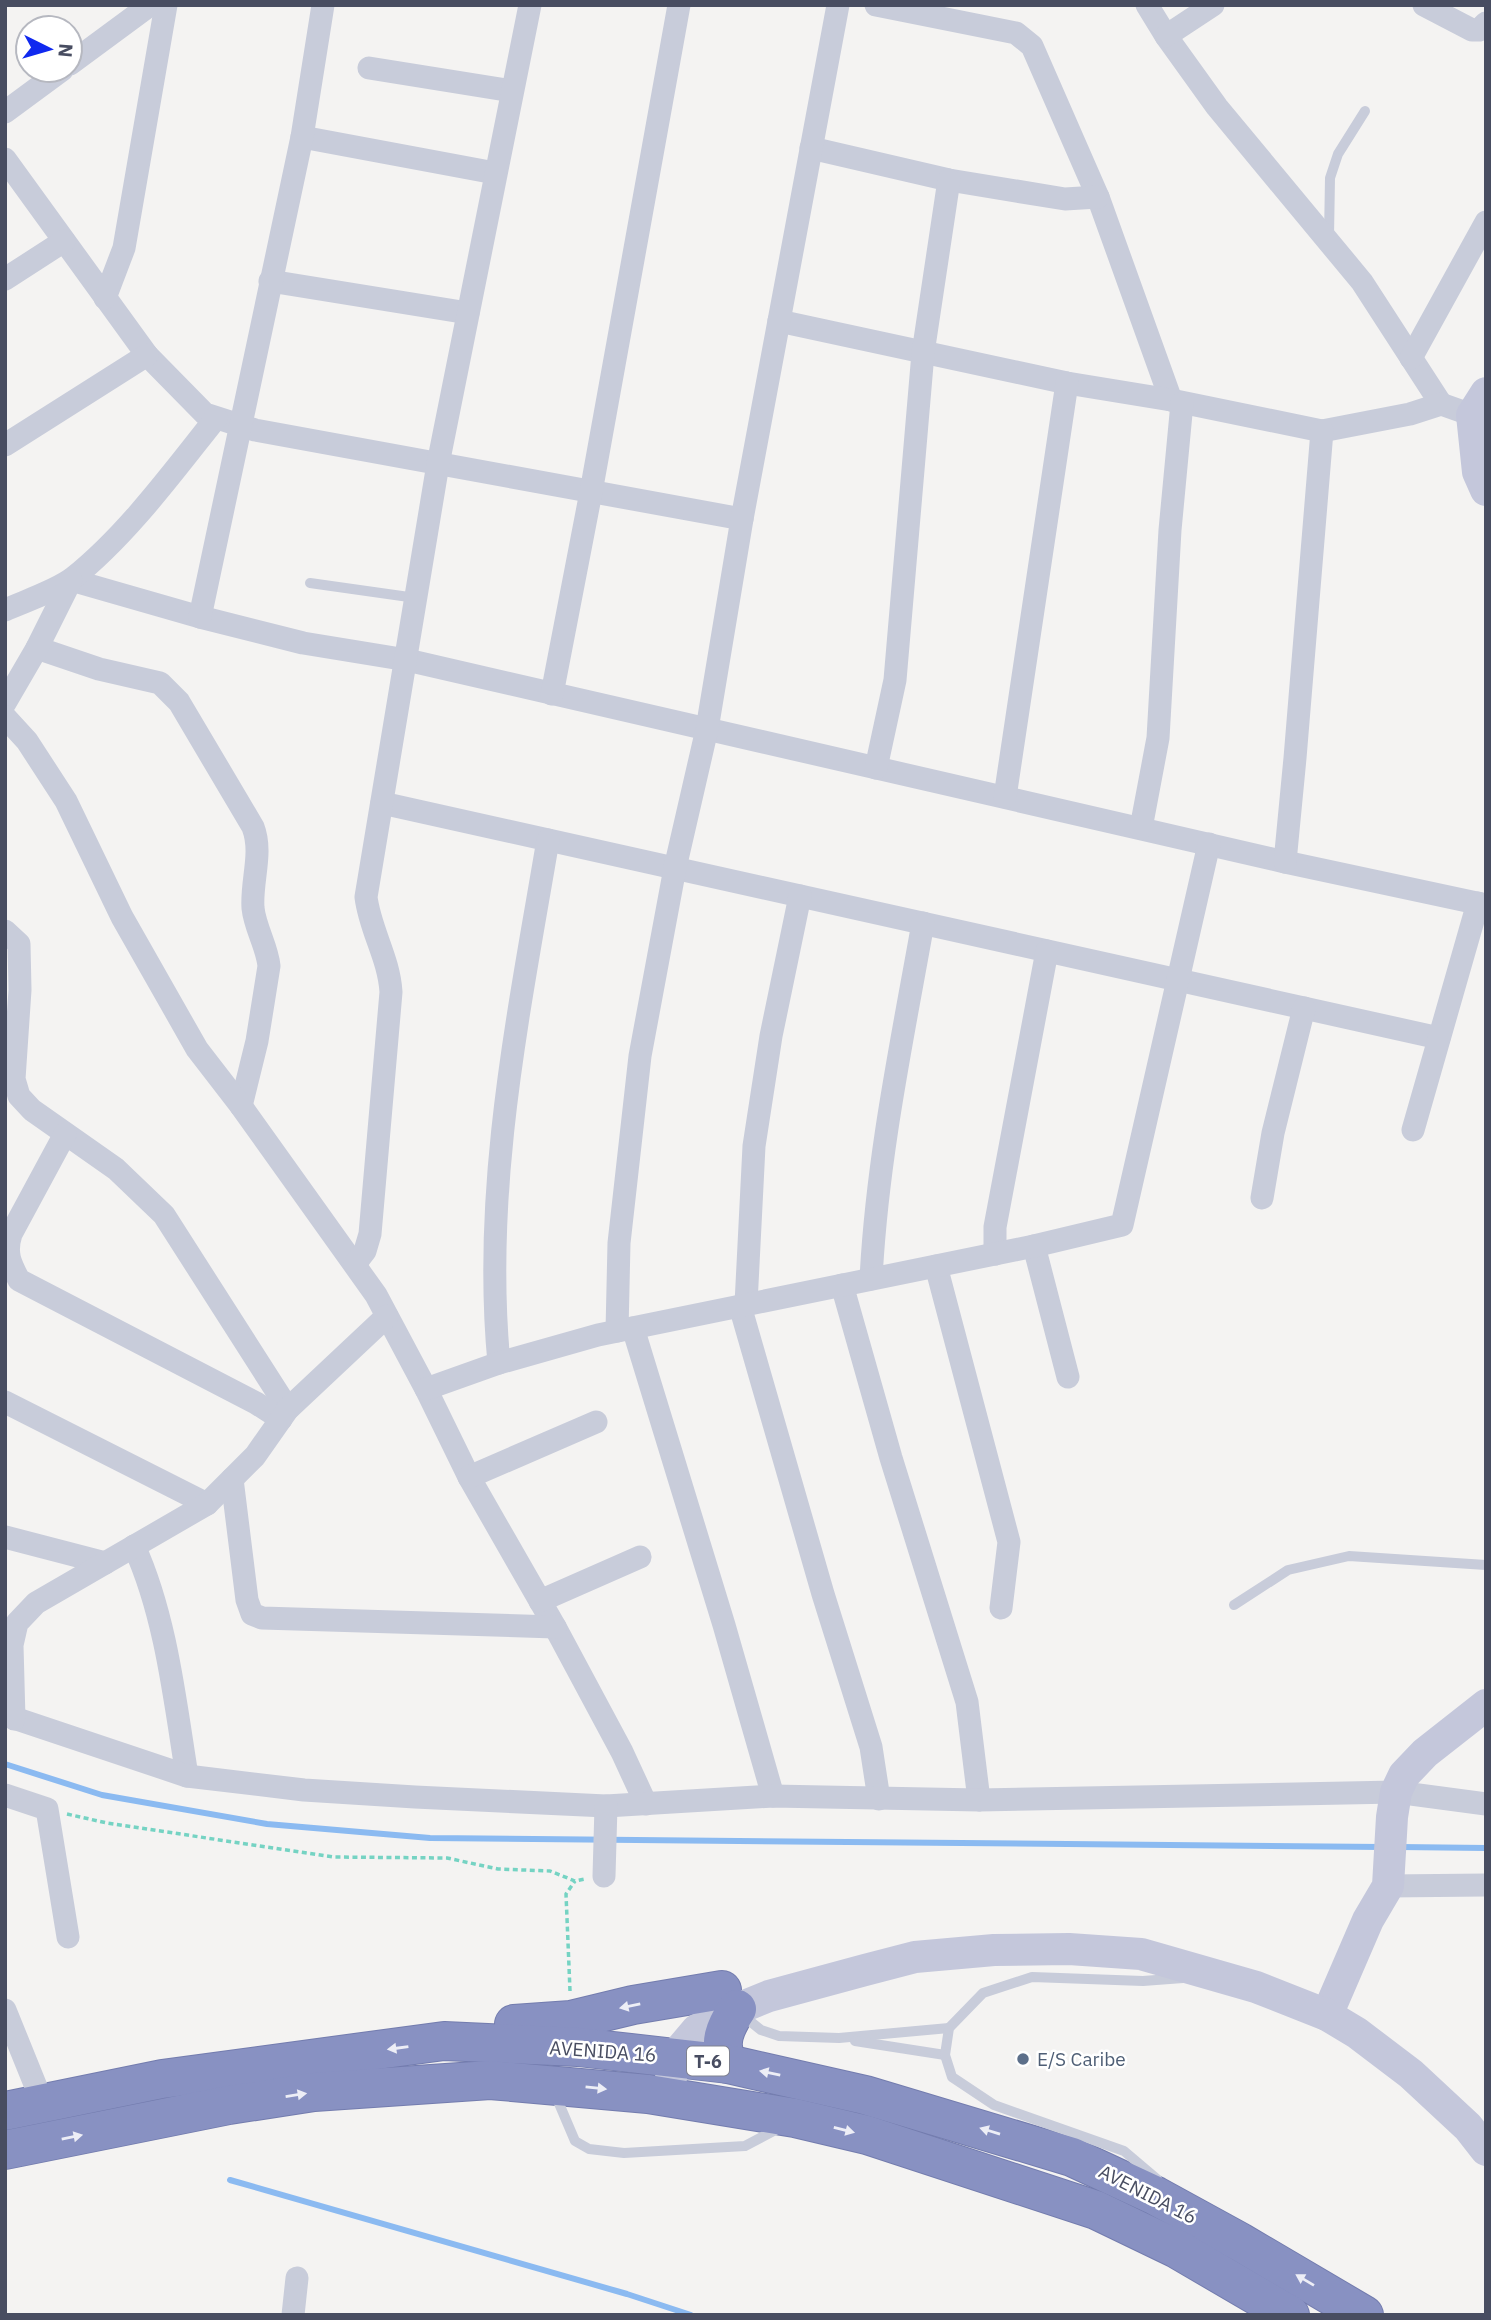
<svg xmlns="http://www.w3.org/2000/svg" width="1491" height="2320" font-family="'IBM Plex Sans',sans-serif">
<rect width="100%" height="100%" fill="#f4f3f2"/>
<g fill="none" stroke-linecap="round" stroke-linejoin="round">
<g stroke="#8bbaf1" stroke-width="6">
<polyline points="5,1764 102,1795 267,1824 430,1838 1382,1847"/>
<polyline points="1400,1847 1486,1848"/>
<polyline points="230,2180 627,2294 691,2315"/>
</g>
<defs>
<g id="highway">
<polyline points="514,2024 571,2020 633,2005 722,1990"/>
<path d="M728,2064C717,2044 725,2027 737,2009"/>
<polyline points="5,2111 162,2079 444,2041 578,2047 728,2064 865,2095 1072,2157 1156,2196 1240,2242 1364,2315"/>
<polyline points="5,2150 229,2105 314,2092 490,2080 648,2094 795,2118 867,2135 1096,2210 1177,2249 1290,2315"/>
</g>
</defs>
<use href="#highway" stroke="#737cae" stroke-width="40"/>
<g stroke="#75d3c3" stroke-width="3.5" stroke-dasharray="5 3.5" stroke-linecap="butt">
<polyline points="67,1814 107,1823 333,1857 447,1858 498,1869 550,1871 575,1881 585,1879"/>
<polyline points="570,1991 566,1894 575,1881"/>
</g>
<g stroke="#c8ccda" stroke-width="10">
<polyline points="1329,236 1330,178 1338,154 1365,111"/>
<polyline points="310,583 416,598"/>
<polyline points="1234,1605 1288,1570 1349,1556 1486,1565"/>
<polyline points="741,2014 761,2030 779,2036 839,2038 949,2028"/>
<polyline points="855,2041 945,2055"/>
<polyline points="555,2094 575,2141 589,2149 624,2153 745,2146 781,2127"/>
<polyline points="1157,2179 1124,2151 994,2105 952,2077 945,2055 949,2028 983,1993 1032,1977 1143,1981 1183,1978"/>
</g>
<g stroke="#c8ccda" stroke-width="23">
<polyline points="876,5 1016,33 1032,46 1098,197 1171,400"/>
<polyline points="1147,5 1166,36 1217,107 1362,282 1441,404"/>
<polyline points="1424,5 1472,30 1479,30 1486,23"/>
<polyline points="1166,36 1213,5"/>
<polyline points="70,64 150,5"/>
<polyline points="369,68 512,91"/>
<polyline points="5,112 62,70"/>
<polyline points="302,137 495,173"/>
<polyline points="811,148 949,180 1065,199 1098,197"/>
<polyline points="5,159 147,355 205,414 255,430 742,519"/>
<polyline points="5,279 64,241"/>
<polyline points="270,281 468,313"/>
<polyline points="105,298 124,248 166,5"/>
<polyline points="779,321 1067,383 1171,400 1322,431 1410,414 1441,404 1472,415"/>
<polyline points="1411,358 1486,222"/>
<polyline points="5,445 147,355"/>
<polyline points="71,580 200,617 303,643 407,660 1285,862 1486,905"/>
<path d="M5,610C25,601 56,591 73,578C127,535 173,472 216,418"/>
<polyline points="200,617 302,137 323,5"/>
<path d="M37,648L99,669L160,683L179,702L253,827C263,853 251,881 253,908C255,928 267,946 269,966L257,1041L241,1106"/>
<polyline points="552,694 591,492 679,5"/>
<polyline points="5,703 37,648 71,580"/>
<polyline points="5,717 27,741 66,801 122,917 197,1049 241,1106 376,1295 426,1389 469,1477 555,1627 622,1752 646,1804"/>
<polyline points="876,768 895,680 923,353 949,180"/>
<polyline points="1005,797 1067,383"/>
<polyline points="382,803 1439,1038"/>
<polyline points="1141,828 1158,738 1170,530 1182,403"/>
<polyline points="1285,862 1295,758 1322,431"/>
<polyline points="5,931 19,944 20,990 14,1079 19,1096 32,1110 116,1169 164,1215 288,1409"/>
<polyline points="1413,1130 1478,903"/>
<path d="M65,1134L11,1234C5,1253 10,1263 19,1280L256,1403L281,1419"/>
<polyline points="1262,1198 1273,1133 1304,1008"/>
<polyline points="1034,1246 1068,1377"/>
<polyline points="995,1254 995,1227 1047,951"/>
<path d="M355,1264L365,1251L370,1234L391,992C389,958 370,930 366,897L438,464L530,5"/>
<polyline points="936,1266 1009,1542 1001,1608"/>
<path d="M871,1279C877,1159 902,1041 923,923"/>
<polyline points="842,1285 891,1458 967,1702 979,1800"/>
<polyline points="746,1304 754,1146 771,1036 800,896"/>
<polyline points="740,1306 823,1594 871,1747 879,1799"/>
<polyline points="633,1328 724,1625 773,1796"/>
<polyline points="617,1331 619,1243 640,1056 675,868 707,729 742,519 838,5"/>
<path d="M499,1363C482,1187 519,1012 548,840"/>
<polyline points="426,1389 499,1363 598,1335 1034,1246 1122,1225 1209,844"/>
<polyline points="5,1402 207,1504"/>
<polyline points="469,1477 596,1422"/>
<polyline points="232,1479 247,1600 252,1614 262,1618 555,1627"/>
<polyline points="5,1537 105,1563"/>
<path d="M134,1546C166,1616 175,1701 187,1776"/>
<polyline points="540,1601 640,1557"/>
<polyline points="5,1715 187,1776 304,1790 415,1797 606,1806 773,1796 979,1800 1396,1792 1486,1804"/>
<polyline points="14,1719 12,1645 17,1623 36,1603 207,1504 255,1456 288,1409 387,1316"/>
<polyline points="5,1795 47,1809 68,1937"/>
<polyline points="604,1876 606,1806"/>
<polyline points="1388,1886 1486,1885"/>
<polyline points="5,2010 43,2104"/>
<polyline points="293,2315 297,2278"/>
</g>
<g stroke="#c4c7db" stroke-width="32">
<polyline points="1486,393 1472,415 1478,472 1486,490"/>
<polyline points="1327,2015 1368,1920 1388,1886 1392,1817 1396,1792 1404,1775 1425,1753 1486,1705"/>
<polyline points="671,2078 674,2057 697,2030 737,2009 769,1996 865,1970 915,1957 994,1950 1069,1949 1141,1954 1256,1987 1327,2015 1357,2033 1411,2074 1468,2127 1486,2150"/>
</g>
<use href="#highway" stroke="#8891c2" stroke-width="38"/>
</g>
<defs><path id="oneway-solid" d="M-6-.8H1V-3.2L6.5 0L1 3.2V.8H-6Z" transform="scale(1.75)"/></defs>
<g fill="#edeef6">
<use href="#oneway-solid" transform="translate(630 2006) rotate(168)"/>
<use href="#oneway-solid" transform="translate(398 2048) rotate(172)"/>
<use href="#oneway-solid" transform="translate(770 2073) rotate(-168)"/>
<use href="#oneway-solid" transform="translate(596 2088) rotate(6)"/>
<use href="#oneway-solid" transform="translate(296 2095) rotate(-9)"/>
<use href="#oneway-solid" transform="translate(844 2130) rotate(14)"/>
<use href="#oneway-solid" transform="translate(990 2131) rotate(-163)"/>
<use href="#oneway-solid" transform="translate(72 2137) rotate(-11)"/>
<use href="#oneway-solid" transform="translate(1305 2280) rotate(-149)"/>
</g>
<circle fill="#5c6f8a" stroke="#fff" stroke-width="2.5" cx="1023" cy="2059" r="7"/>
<g text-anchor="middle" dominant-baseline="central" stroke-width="5" stroke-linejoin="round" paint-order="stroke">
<rect fill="#fff" stroke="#7f8290" stroke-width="2" x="687" y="2046.5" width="42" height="29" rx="5"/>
<g font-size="18" font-weight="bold" fill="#484d61">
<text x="708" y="2061">T-6</text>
</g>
<g font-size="19" fill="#484d61" stroke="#fff">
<text transform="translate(603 2051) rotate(4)">AVENIDA 16</text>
<text transform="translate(1148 2194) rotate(27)">AVENIDA 16</text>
</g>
<g font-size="19" fill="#4e5e75" stroke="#fff" text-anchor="start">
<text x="1037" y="2059">E/S Caribe</text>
</g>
</g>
<rect width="1491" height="2320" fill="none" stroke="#484d61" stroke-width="14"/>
<g transform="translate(49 49) rotate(95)"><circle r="33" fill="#ffffff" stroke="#b6b8c0" stroke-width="2"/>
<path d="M0-5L12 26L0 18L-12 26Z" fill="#1029ef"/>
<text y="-10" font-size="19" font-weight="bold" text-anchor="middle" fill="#484d61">N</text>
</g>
</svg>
